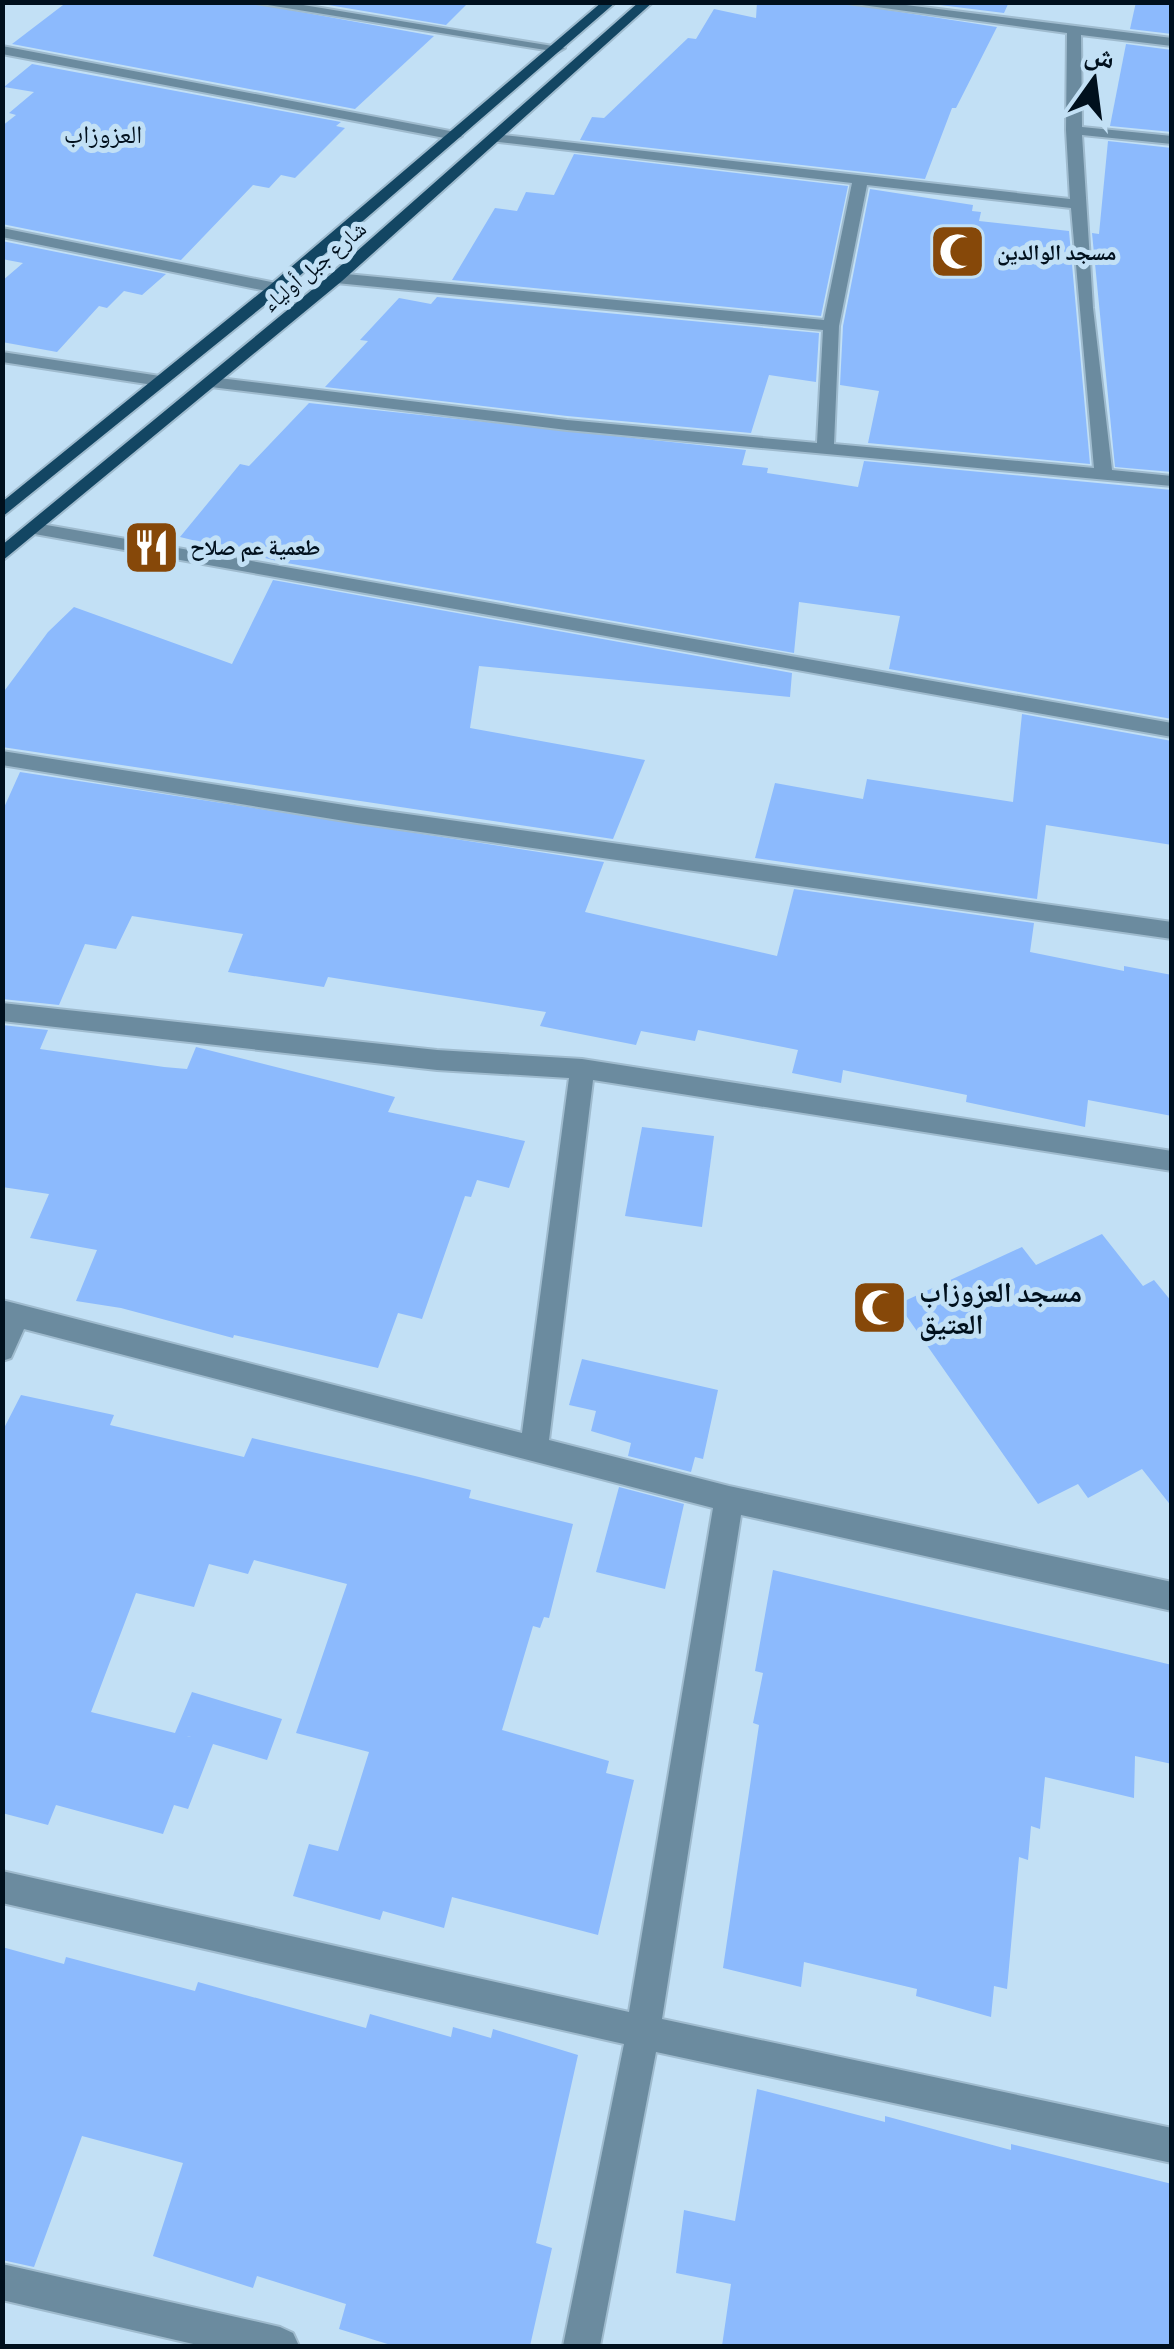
<svg xmlns="http://www.w3.org/2000/svg" width="1174" height="2349" font-family="Manrope,'Noto Naskh Arabic',sans-serif">
<rect width="100%" height="100%" fill="#c2e0f5"/>
<g fill="#8cbafd">
<polygon points="67,2 246,2 434,36 355,109 12,44"/>
<polygon points="311,2 469,2 446,25"/>
<polygon points="757,2 836,2 997,27 956,108 952,108 925,179 580,140 592,117 604,118 688,38 696,39 714,9 756,18"/>
<polygon points="916,2 1009,2 1004,13"/>
<polygon points="1136,2 1172,2 1172,34 1130,29"/>
<polygon points="1126,44 1172,50 1172,132 1110,126"/>
<polygon points="32,64 341,122 336,126 345,128 295,178 281,175 269,188 253,185 181,260 2,224 2,126 16,115 9,113 34,92 4,87"/>
<polygon points="1108,141 1172,148 1172,472 1115,467 1092,233 1099,234"/>
<polygon points="574,154 848,186 821,316 452,280 495,208 517,211 526,192 554,195"/>
<polygon points="870,189 973,205 972,211 981,212 979,221 1069,231 1090,464 868,443 879,391 840,385 843,326"/>
<polygon points="2,241 166,274 142,295 124,291 107,308 99,306 57,352 2,342 2,281 23,263 2,259"/>
<polygon points="437,297 819,333 816,382 769,375 751,433 567,416 325,387 368,341 360,340 399,298 431,304"/>
<polygon points="309,403 746,450 742,465 768,468 767,473 858,487 864,461 1172,490 1172,719 889,669 900,616 799,602 794,653 281,562 180,537 240,464 249,466"/>
<polygon points="273,580 792,673 790,697 479,666 470,728 645,760 613,839 2,747 2,694 48,632 74,607 232,664"/>
<polygon points="1022,714 1172,741 1172,845 1046,825 1037,899 755,858 775,783 863,799 867,779 1013,802"/>
<polygon points="20,772 604,862 585,912 777,956 794,889 1034,923 1030,952 1124,971 1124,966 1172,975 1172,1116 1088,1100 1085,1127 966,1102 967,1095 843,1070 841,1083 792,1073 798,1050 698,1030 695,1041 641,1031 636,1045 540,1026 546,1012 328,977 324,987 228,972 243,934 132,916 116,949 85,944 59,1005 2,999 2,812"/>
<polygon points="2,1025 48,1030 40,1049 164,1067 187,1069 196,1047 395,1097 388,1112 525,1141 509,1188 477,1180 471,1197 465,1196 422,1319 398,1313 378,1368 234,1335 233,1338 121,1308 76,1301 97,1250 30,1238 49,1194 2,1187"/>
<polygon points="642,1127 714,1136 702,1227 625,1216"/>
<polygon points="1102,1234 1143,1286 1154,1280 1172,1302 1172,1507 1142,1469 1088,1498 1078,1484 1038,1504 898,1304 1022,1247 1036,1265"/>
<polygon points="582,1359 718,1390 703,1459 695,1457 691,1472 628,1456 631,1443 591,1431 596,1411 569,1405"/>
<polygon points="21,1395 114,1415 110,1425 244,1457 252,1438 415,1476 471,1490 469,1498 573,1524 549,1618 544,1617 540,1628 533,1626 502,1730 609,1761 606,1773 634,1780 598,1935 452,1897 444,1928 383,1911 380,1920 293,1896 309,1844 338,1851 369,1752 296,1733 347,1584 254,1560 248,1574 209,1564 194,1607 136,1593 91,1712 191,1737 175,1733 192,1692 282,1719 267,1760 213,1744 188,1809 174,1805 163,1834 56,1805 48,1825 2,1813 2,1432"/>
<polygon points="619,1487 684,1504 665,1589 596,1572"/>
<polygon points="773,1570 1172,1665 1172,1764 1135,1756 1134,1798 1045,1777 1040,1829 1031,1826 1028,1860 1019,1857 1007,1989 994,1986 991,2017 916,1996 917,1989 804,1962 801,1987 723,1968 759,1725 753,1723 763,1673 755,1671"/>
<polygon points="2,1947 64,1964 66,1957 195,1991 198,1982 366,2028 370,2014 451,2037 453,2027 491,2038 493,2029 578,2055 536,2243 552,2248 530,2346 394,2346 339,2329 346,2304 257,2276 253,2288 153,2256 183,2163 82,2136 34,2267 2,2260"/>
<polygon points="757,2089 885,2122 885,2116 1011,2150 1011,2144 1172,2184 1172,2346 722,2346 731,2284 676,2273 684,2210 735,2221"/>
</g>
<g fill="none" stroke-linecap="round" stroke-linejoin="round">
<defs>
<g id="minor">
<polygon points="250,2 285,2 565,48 558,52"/>
<path d="M840,2H882L1172,38V46L1081,35L1082,127L1172,136V144L1082,135L1093,308L1112,470L1172,476V486L567,430L211,387L203,382L211,377L567,420L817,443L823,330L336,283L328,278L336,273L824,320L852,183L490,141L488,138L495,134L1070,199L1066,130L1067,33ZM867,185L1071,208L1094,468L834,444L839,326Z"/>
<polygon points="2,46 455,132 462,136 455,140 2,54"/>
<polygon points="2,228 276,283 284,288 276,293 2,237"/>
<polygon points="2,352 160,376 168,381 160,386 2,362"/>
<polygon points="35,523 1172,723 1172,737 29,533 26,529"/>
<polygon points="2,751 357,807 1172,922 1172,939 357,823 2,765"/>
<polygon points="2,1003 437,1050 582,1059 1172,1151 1172,1171 593,1080 549,1440 729,1486 1172,1582 1172,1611 741,1515 662,2019 1172,2128 1172,2163 656,2052 600,2346 563,2346 624,2044 2,1903 2,1871 629,2012 713,1508 24,1329 11,1358 2,1361 2,1300 522,1433 569,1078 437,1070 2,1021"/>
<polygon points="2,2264 280,2327 293,2333 299,2346 202,2346 2,2300"/>
</g>
<g id="primary">
<polygon points="602,2 616,2 282,291 2,517 2,502 270,285"/>
<polygon points="639,2 653,2 342,281 2,561 2,545 330,275"/>
</g>
</defs>
<use href="#minor" stroke="#9fbbce" stroke-width="4"/>
<use href="#primary" stroke="#9fbbce" stroke-width="4"/>
<use href="#minor" fill="#6b8b9f" fill-rule="evenodd"/>
<use href="#primary" fill="#134663" fill-rule="evenodd"/>
</g>
<defs>
<symbol id="mosque-square" viewBox="-11 -11 22 22"><rect x="-9" y="-9" width="18" height="18" rx="4" fill="#864809" stroke="#c2e0f5"/><path d="M3.5-4.9A6 6 0 1 0 3.5 4.9A5 5 0 1 1 3.5-4.9Z" fill="#fff"/></symbol>
<symbol id="restaurant-square" viewBox="-11 -11 22 22"><rect x="-9" y="-9" width="18" height="18" rx="4" fill="#864809" stroke="#c2e0f5"/><path d="M-5-6h1v4h1v-4h1v4h1v-4h1v5L-1.5 .5V6h-2V.5L-5-1ZM5-6V6H3V1.5H1.5Q1.5-4 5-6Z" fill="#fff"/></symbol>
</defs>
<g fill-rule="evenodd">
<use href="#mosque-square" x="926" y="220" width="63" height="63"/>
<use href="#restaurant-square" x="120" y="516" width="63" height="63"/>
<use href="#mosque-square" x="848" y="1276" width="63" height="63"/>
</g>
<g text-anchor="middle" dominant-baseline="central" stroke-width="10" stroke-linejoin="round" paint-order="stroke">
<g font-size="22" font-weight="bold" fill="#00101d" stroke="#c2e0f5" text-anchor="start">
<text x="997" y="252">مسجد الوالدين</text>
<text x="190" y="547">طعمية عم صلاح</text>
</g>
<g font-size="22" fill="#00101d" stroke="#c2e0f5">
<text transform="translate(314 266) rotate(-40)">شارع جبل أولياء</text>
</g>
<g font-size="25" fill="#00101d" stroke="#c2e0f5">
<text x="103" y="133">العزوزاب</text>
</g>
<g font-size="28" font-weight="bold" fill="#00101d" stroke="#c2e0f5" text-anchor="start">
<text x="919" y="1291">مسجد العزوزاب<tspan x="919" dy="32">العتيق</tspan></text>
</g>
</g>
<rect width="1174" height="2349" fill="none" stroke="#00101d" stroke-width="10"/>
<g transform="translate(1094 80) rotate(14)" stroke="#c2e0f5" stroke-width="8" paint-order="stroke">
<path d="M0-8L18 38L0 25L-18 38Z" fill="#00101d"/>
<text y="-15" font-size="28" font-weight="bold" text-anchor="middle" fill="#00101d">ش</text>
</g>
</svg>
